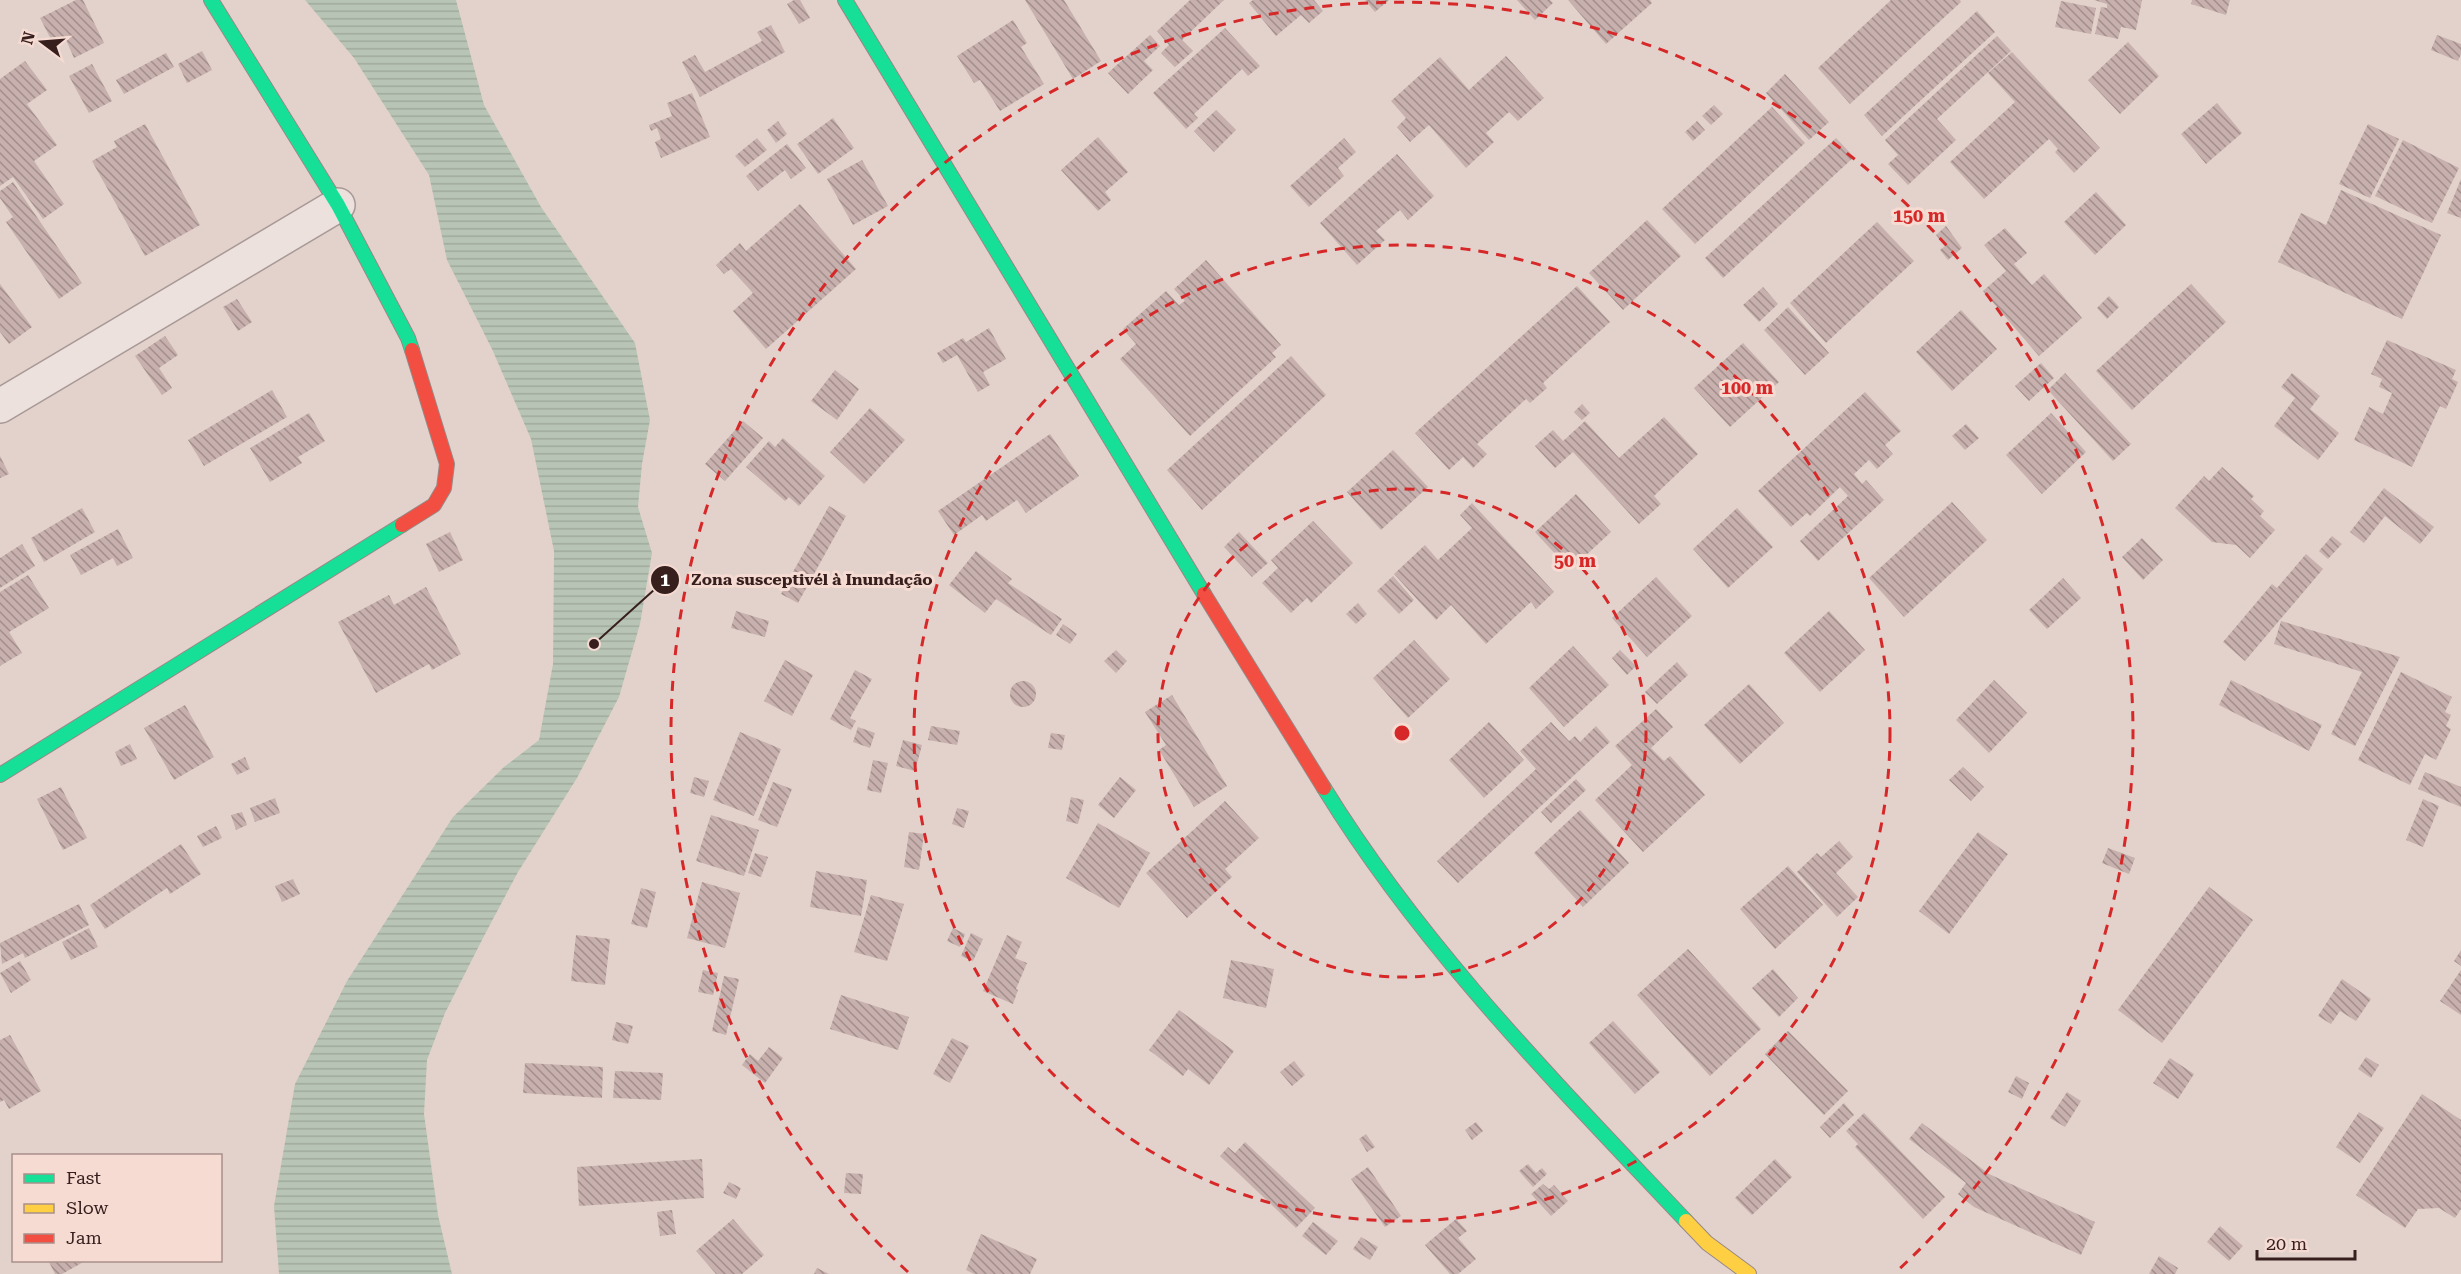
<svg xmlns="http://www.w3.org/2000/svg" width="2461" height="1274" font-family="'Roboto Serif',serif">
<defs>
<pattern id="water-rules" width="6" height="5" patternUnits="userSpaceOnUse" patternTransform="scale(1.5)"><rect width="6" height="5" fill="#b8c5b6"/><path d="M0 2.5h6" fill="none" stroke="#9fa99c"/></pattern>
<pattern id="building-back-hatch" width="6" height="6" patternUnits="userSpaceOnUse" patternTransform="scale(1.5)"><rect width="6" height="6" fill="#c7b0ad"/><path d="M-1 5l2 2M0 0l6 6M5-1l2 2" fill="none" stroke="#a28f8c"/></pattern>
</defs>
<rect width="100%" height="100%" fill="#e3d2cc"/>
<polygon fill="url(#water-rules)" points="305,0 456,0 484,105 541,207 635,343 650,420 642,464 638,507 652,553 640,624 619,697 577,778 518,872 483,938 445,1013 427,1060 424,1114 438,1215 452,1274 279,1274 274,1206 295,1084 347,981 453,817 504,767 539,740 553,664 554,551 531,439 492,349 447,260 429,175 354,58"/>
<g fill="url(#building-back-hatch)">
<polygon points="76,0 83,0 104,43 74,58 66,40 54,45 40,18"/>
<polygon points="794,0 800,0 810,18 799,24 787,4"/>
<polygon points="1025,0 1064,0 1101,61 1073,79"/>
<polygon points="1190,0 1224,0 1182,40 1193,51 1175,67 1161,53 1169,45 1157,31"/>
<polygon points="1253,0 1314,0 1323,11 1309,23 1301,15 1276,36 1249,3"/>
<polygon points="1365,0 1389,0 1375,12"/>
<polygon points="1517,0 1550,0 1553,3 1535,20"/>
<polygon points="1568,0 1650,0 1652,3 1606,44"/>
<polygon points="1891,0 1960,0 1961,2 1850,104 1818,68"/>
<polygon points="2094,0 2142,0 2136,30 2121,27 2118,39 2095,34 2101,7 2107,8 2107,4"/>
<polygon points="2192,0 2230,0 2226,15 2191,4"/>
<polygon points="2061,1 2096,8 2091,34 2055,27"/>
<polygon points="1977,11 1995,32 1882,136 1864,115"/>
<polygon points="1013,20 1027,43 1021,47 1044,84 1000,111 980,80 974,83 957,56"/>
<polygon points="771,25 785,52 700,97 682,62 695,55 705,72 762,41 757,32"/>
<polygon points="1225,28 1260,66 1248,76 1242,69 1194,114 1198,118 1186,129 1153,93"/>
<polygon points="1150,35 1160,46 1144,61 1153,70 1128,94 1108,73"/>
<polygon points="2437,35 2461,44 2461,54 2458,61 2431,50"/>
<polygon points="1997,36 2011,51 1937,119 1956,140 1908,185 1888,164 1898,155 1885,140"/>
<polygon points="2128,42 2159,76 2120,114 2088,80"/>
<polygon points="202,51 212,70 187,83 178,64"/>
<polygon points="2012,52 2100,148 2074,173 2055,152 2058,149 2049,139 1984,199 1950,162 2015,102 1988,73"/>
<polygon points="166,53 174,67 124,94 116,80"/>
<polygon points="1506,56 1544,98 1518,121 1509,112 1486,133 1494,142 1466,168 1429,125 1410,142 1397,127 1406,118 1391,101 1440,57 1469,90"/>
<polygon points="25,61 47,90 27,104 57,145 34,161 64,204 43,219 13,177 0,186 0,79"/>
<polygon points="92,64 112,101 89,113 69,76"/>
<polygon points="1785,74 1829,122 1809,140 1766,93"/>
<polygon points="692,93 710,137 661,158 655,142 661,139 657,128 651,131 649,125 672,116 667,103"/>
<polygon points="2217,103 2242,133 2206,164 2181,134"/>
<polygon points="1714,105 1723,114 1711,125 1702,116"/>
<polygon points="1772,107 1805,143 1695,244 1662,209"/>
<polygon points="1216,110 1236,130 1214,152 1194,131"/>
<polygon points="833,118 854,148 818,174 797,144"/>
<polygon points="778,121 787,134 776,143 767,130"/>
<polygon points="1697,121 1705,130 1693,141 1685,132"/>
<polygon points="145,124 200,225 145,256 92,161 117,147 114,141"/>
<polygon points="2368,124 2399,139 2370,198 2339,184"/>
<polygon points="1098,137 1128,172 1105,192 1111,200 1098,211 1061,170"/>
<polygon points="757,138 767,150 745,167 735,156"/>
<polygon points="1344,138 1356,152 1338,168 1344,176 1309,207 1290,186"/>
<polygon points="1836,138 1854,157 1723,278 1705,258"/>
<polygon points="2403,140 2459,168 2432,223 2375,196"/>
<polygon points="787,144 806,168 791,179 785,170 758,191 746,176"/>
<polygon points="1397,154 1434,196 1408,220 1400,210 1376,231 1385,240 1357,265 1320,223"/>
<polygon points="862,160 888,206 853,225 827,179"/>
<polygon points="2461,179 2461,218 2447,213"/>
<polygon points="13,182 82,283 59,299 6,222 13,217 0,198 0,191"/>
<polygon points="2341,190 2441,235 2402,319 2278,262 2301,213 2326,225"/>
<polygon points="2096,192 2126,225 2095,255 2064,222"/>
<polygon points="800,204 856,269 766,349 733,311 753,293 731,269 724,274 716,265 740,243 746,251"/>
<polygon points="1647,220 1681,256 1623,310 1589,273"/>
<polygon points="1877,222 1914,261 1826,343 1790,303"/>
<polygon points="1946,226 1962,248 1948,260 1940,250 1945,246 1936,235"/>
<polygon points="2005,228 2027,253 2014,264 2032,285 2044,274 2082,318 2039,356 1983,291 2006,271 1984,245"/>
<polygon points="1206,260 1281,345 1272,353 1276,357 1190,436 1120,359 1136,344 1123,329 1166,291 1179,305 1185,301 1174,289"/>
<polygon points="0,284 32,327 9,344 0,332"/>
<polygon points="2191,284 2226,322 2132,410 2096,371"/>
<polygon points="1577,286 1610,322 1543,383 1547,388 1530,403 1526,399 1477,444 1487,454 1473,468 1463,457 1449,470 1415,433"/>
<polygon points="1763,287 1778,304 1759,322 1743,305"/>
<polygon points="2109,296 2119,307 2107,319 2097,308"/>
<polygon points="237,299 252,322 238,331 223,307"/>
<polygon points="1788,307 1829,353 1805,375 1764,330"/>
<polygon points="1961,310 1997,349 1952,391 1916,352"/>
<polygon points="989,328 1006,359 983,372 990,385 978,392 957,355 943,363 937,353 963,338 966,342"/>
<polygon points="165,336 178,355 159,368 172,388 162,395 135,356"/>
<polygon points="2387,340 2456,370 2452,379 2458,382 2446,409 2440,406 2412,467 2354,440 2369,407 2383,414 2392,393 2379,387 2382,379 2371,374"/>
<polygon points="1743,343 1779,382 1730,427 1694,388"/>
<polygon points="1291,356 1326,395 1202,510 1167,470"/>
<polygon points="2041,363 2054,378 2029,401 2015,386"/>
<polygon points="835,370 859,389 837,420 811,401"/>
<polygon points="2065,373 2131,444 2113,461 2048,390"/>
<polygon points="2292,373 2320,396 2310,409 2339,433 2318,460 2274,426 2295,398 2281,387"/>
<polygon points="272,390 287,417 204,466 188,440"/>
<polygon points="1865,392 1901,431 1885,445 1893,454 1877,469 1869,460 1854,474 1862,484 1866,480 1884,500 1818,561 1800,541 1848,496 1840,487 1810,516 1807,513 1791,527 1758,491"/>
<polygon points="1582,404 1590,413 1582,420 1574,412"/>
<polygon points="870,408 905,440 864,484 830,452"/>
<polygon points="309,413 325,441 298,457 302,463 270,482 250,448"/>
<polygon points="2051,413 2086,452 2042,494 2006,455"/>
<polygon points="1664,417 1698,454 1654,496 1661,504 1639,524 1573,452 1555,468 1535,446 1553,430 1563,441 1585,421 1619,458"/>
<polygon points="743,421 763,438 725,481 705,464"/>
<polygon points="1966,424 1979,438 1965,450 1952,436"/>
<polygon points="1050,434 1079,476 1026,513 1017,500 986,521 982,515 954,535 938,511"/>
<polygon points="783,438 825,476 799,506 789,497 785,501 746,467 769,441 775,447"/>
<polygon points="1393,450 1428,487 1381,530 1347,492"/>
<polygon points="0,456 9,474 0,478"/>
<polygon points="2222,467 2254,496 2251,499 2264,511 2260,516 2275,530 2250,558 2236,545 2212,542 2175,508 2204,476 2209,481"/>
<polygon points="2384,488 2434,527 2420,544 2385,516 2364,543 2350,532"/>
<polygon points="1576,494 1611,532 1570,570 1535,532"/>
<polygon points="1952,502 1987,540 1904,617 1869,578"/>
<polygon points="1472,503 1554,592 1536,609 1531,602 1486,644 1451,605 1436,620 1394,574 1425,545 1438,560 1472,528 1460,515"/>
<polygon points="829,506 846,516 798,603 781,594"/>
<polygon points="82,508 95,532 44,562 31,538"/>
<polygon points="1737,508 1773,547 1728,588 1693,549"/>
<polygon points="1313,521 1353,563 1311,603 1307,598 1291,613 1262,583 1278,568 1271,560"/>
<polygon points="118,529 133,558 117,566 113,558 81,575 70,555"/>
<polygon points="450,532 463,560 439,572 426,544"/>
<polygon points="1239,532 1268,563 1252,577 1224,547"/>
<polygon points="2332,536 2342,544 2328,559 2319,551"/>
<polygon points="2142,538 2163,560 2143,580 2122,557"/>
<polygon points="22,544 35,566 0,588 0,558"/>
<polygon points="976,551 1012,579 1008,583 1062,619 1051,635 996,599 985,613 949,585"/>
<polygon points="2306,554 2323,569 2245,661 2223,642 2272,584 2277,588"/>
<polygon points="28,575 49,608 9,632 22,653 0,666 0,592"/>
<polygon points="1393,576 1414,600 1399,614 1377,591"/>
<polygon points="1656,577 1692,616 1647,657 1612,618"/>
<polygon points="2063,578 2081,598 2047,629 2029,610"/>
<polygon points="426,587 461,654 432,670 429,664 376,693 338,622 389,595 394,605"/>
<polygon points="1358,603 1367,614 1356,624 1346,614"/>
<polygon points="736,611 769,621 765,637 731,628"/>
<polygon points="1829,611 1865,650 1820,692 1784,653"/>
<polygon points="2281,621 2400,657 2355,746 2331,734 2362,672 2274,644"/>
<polygon points="1063,624 1077,634 1070,644 1056,635"/>
<polygon points="1414,640 1450,679 1408,718 1373,678"/>
<polygon points="1573,646 1609,685 1564,727 1529,688"/>
<polygon points="1116,650 1127,661 1116,673 1104,661"/>
<polygon points="1620,650 1636,666 1627,675 1612,658"/>
<polygon points="785,660 813,675 792,716 764,701"/>
<polygon points="1677,662 1688,675 1657,704 1645,692"/>
<polygon points="855,670 872,679 850,718 856,721 851,730 830,719"/>
<polygon points="2401,672 2452,697 2445,712 2451,715 2446,726 2451,729 2436,760 2425,754 2410,785 2358,760"/>
<polygon points="1994,680 2027,713 1989,753 1956,720"/>
<polygon points="2231,680 2322,725 2309,751 2219,705"/>
<circle cx="1023" cy="694" r="13"/>
<polygon points="1749,684 1784,723 1740,764 1704,725"/>
<polygon points="1172,695 1227,786 1194,807 1159,750 1166,745 1145,712"/>
<polygon points="185,705 214,757 174,780 144,728"/>
<polygon points="1656,709 1673,727 1651,748 1664,761 1670,756 1705,795 1643,852 1595,800 1632,765 1615,746"/>
<polygon points="1489,722 1524,760 1484,798 1449,760"/>
<polygon points="1551,722 1569,741 1575,736 1580,742 1596,726 1610,742 1458,883 1437,861 1536,769 1520,751"/>
<polygon points="931,726 960,731 957,745 928,740"/>
<polygon points="858,727 875,733 870,748 853,742"/>
<polygon points="740,732 781,749 754,816 713,800"/>
<polygon points="1051,733 1065,735 1062,750 1048,748"/>
<polygon points="903,740 922,745 915,771 896,766"/>
<polygon points="130,744 137,759 121,766 115,752"/>
<polygon points="245,757 250,769 237,775 231,764"/>
<polygon points="873,760 888,763 881,793 867,790"/>
<polygon points="1963,767 1984,787 1971,801 1949,780"/>
<polygon points="2425,772 2461,787 2461,807 2418,789"/>
<polygon points="694,777 709,781 704,797 690,793"/>
<polygon points="1120,777 1136,790 1114,818 1098,805"/>
<polygon points="1576,779 1586,790 1551,823 1541,812"/>
<polygon points="773,782 792,789 777,827 758,820"/>
<polygon points="61,787 87,838 63,850 37,799"/>
<polygon points="1071,797 1084,800 1078,824 1066,821"/>
<polygon points="275,798 280,813 255,822 250,808"/>
<polygon points="2423,799 2439,806 2423,847 2406,840"/>
<polygon points="1225,801 1259,838 1225,869 1232,877 1187,918 1146,873"/>
<polygon points="957,808 969,811 964,828 952,824"/>
<polygon points="1580,810 1629,863 1583,907 1534,853"/>
<polygon points="242,812 247,825 236,830 231,815"/>
<polygon points="711,815 759,830 744,876 696,861"/>
<polygon points="1098,823 1150,853 1119,908 1066,878"/>
<polygon points="216,826 222,838 203,847 197,836"/>
<polygon points="909,832 924,834 919,870 904,867"/>
<polygon points="1978,832 2008,854 1949,934 1919,911"/>
<polygon points="1839,841 1853,857 1836,873 1858,897 1837,917 1797,872 1817,853 1821,857"/>
<polygon points="181,844 201,874 170,894 167,888 105,929 90,905"/>
<polygon points="2108,848 2135,858 2129,874 2102,863"/>
<polygon points="755,853 768,857 761,877 748,873"/>
<polygon points="1788,866 1823,905 1775,949 1740,909"/>
<polygon points="816,871 867,880 861,916 810,907"/>
<polygon points="293,879 300,894 282,902 275,886"/>
<polygon points="702,882 740,893 725,948 687,938"/>
<polygon points="2209,887 2253,920 2162,1043 2118,1010"/>
<polygon points="641,888 656,892 647,928 631,924"/>
<polygon points="871,895 904,904 887,961 854,952"/>
<polygon points="79,904 89,925 25,958 23,953 2,964 0,943"/>
<polygon points="89,928 98,947 71,960 62,942"/>
<polygon points="953,928 965,934 960,947 947,941"/>
<polygon points="971,933 983,939 973,961 961,956"/>
<polygon points="576,935 610,939 605,985 571,981"/>
<polygon points="1007,935 1022,942 1015,958 1027,963 1016,989 1018,990 1013,1004 983,991"/>
<polygon points="1688,949 1761,1029 1710,1076 1637,995"/>
<polygon points="2461,950 2461,966 2454,961"/>
<polygon points="1231,960 1274,969 1266,1008 1223,998"/>
<polygon points="20,961 31,980 11,993 0,973"/>
<polygon points="1773,969 1798,998 1779,1017 1752,988"/>
<polygon points="703,970 718,973 713,995 698,992"/>
<polygon points="2461,970 2461,1015 2440,1001"/>
<polygon points="724,976 739,979 726,1035 712,1031"/>
<polygon points="2342,979 2371,999 2356,1021 2340,1011 2331,1024 2318,1016"/>
<polygon points="841,995 909,1017 898,1050 830,1029"/>
<polygon points="1179,1010 1234,1051 1209,1085 1188,1069 1183,1076 1149,1050"/>
<polygon points="1613,1021 1660,1072 1635,1094 1589,1043"/>
<polygon points="616,1022 633,1026 628,1044 612,1040"/>
<polygon points="1788,1031 1848,1091 1824,1115 1765,1054"/>
<polygon points="10,1035 41,1091 9,1109 4,1100 0,1102 0,1040"/>
<polygon points="952,1038 969,1046 950,1083 933,1074"/>
<polygon points="769,1047 783,1058 765,1083 742,1065 750,1054 758,1061"/>
<polygon points="2366,1057 2379,1065 2371,1078 2358,1069"/>
<polygon points="2170,1058 2194,1074 2178,1099 2153,1083"/>
<polygon points="1294,1061 1305,1075 1292,1086 1280,1072"/>
<polygon points="525,1063 603,1067 602,1098 523,1093"/>
<polygon points="615,1071 663,1073 661,1100 613,1098"/>
<polygon points="2016,1076 2029,1083 2022,1099 2008,1092"/>
<polygon points="2067,1092 2081,1101 2065,1127 2050,1118"/>
<polygon points="2422,1094 2461,1120 2461,1209 2455,1218 2439,1208 2418,1209 2405,1228 2356,1195"/>
<polygon points="1844,1103 1854,1115 1830,1138 1820,1127"/>
<polygon points="2359,1112 2384,1128 2360,1163 2336,1147"/>
<polygon points="1864,1113 1945,1197 1923,1219 1855,1147 1858,1144 1846,1131"/>
<polygon points="1476,1122 1483,1131 1472,1140 1465,1130"/>
<polygon points="1922,1123 1989,1174 2095,1222 2081,1255 1974,1207 1958,1194 1966,1183 1909,1139"/>
<polygon points="1366,1134 1375,1147 1367,1152 1359,1139"/>
<polygon points="1245,1142 1315,1208 1296,1228 1220,1156 1228,1147 1235,1153"/>
<polygon points="702,1159 704,1198 579,1206 577,1167"/>
<polygon points="1775,1159 1792,1177 1752,1215 1735,1198"/>
<polygon points="1528,1164 1536,1173 1542,1168 1547,1174 1533,1187 1519,1171"/>
<polygon points="1368,1167 1401,1216 1385,1227 1351,1179"/>
<polygon points="846,1173 863,1174 861,1194 844,1193"/>
<polygon points="729,1182 741,1188 736,1199 723,1193"/>
<polygon points="1543,1184 1549,1189 1554,1185 1568,1201 1551,1216 1531,1194"/>
<polygon points="672,1210 676,1234 660,1236 657,1212"/>
<polygon points="733,1219 764,1255 742,1274 716,1274 696,1251"/>
<polygon points="1456,1219 1467,1231 1458,1238 1476,1259 1458,1274 1450,1274 1425,1245"/>
<polygon points="1313,1222 1338,1241 1326,1255 1302,1236"/>
<polygon points="2220,1226 2243,1246 2229,1261 2207,1242"/>
<polygon points="981,1234 1037,1259 1030,1274 974,1274 966,1270"/>
<polygon points="1361,1237 1378,1247 1370,1260 1353,1249"/>
<polygon points="2159,1256 2178,1268 2175,1274 2149,1274"/>
<polygon points="48,1260 87,1260 62,1274 55,1274"/>
<polygon points="817,1268 829,1274 814,1274"/>
</g>
<g fill="none" stroke-linecap="round" stroke-linejoin="round">
<defs>
<polyline id="street" points="0,406 338,205"/>
<g id="fast">
<polyline points="211,0 338,205 408,338 412,350"/>
<polyline points="845,0 1204,594"/>
<polyline points="0,775 402,525"/>
<path d="M1324,788C1423,949 1557,1084 1686,1221"/>
</g>
<polyline id="slow" points="1686,1221 1707,1243 1749,1274"/>
<g id="jam">
<polyline points="402,525 434,505 444,488 447,464 412,350"/>
<polyline points="1204,594 1324,788"/>
</g>
</defs>
<use href="#street" stroke="#a89996" stroke-width="36"/>
<use href="#fast" stroke="#988885" stroke-width="16"/>
<use href="#slow" stroke="#988885" stroke-width="16"/>
<use href="#jam" stroke="#988885" stroke-width="16"/>
<use href="#street" stroke="#ece1dd" stroke-width="33"/>
<use href="#fast" stroke="#16e098" stroke-width="14"/>
<use href="#slow" stroke="#ffcf43" stroke-width="14"/>
<use href="#jam" stroke="#f24e42" stroke-width="14"/>
</g>
<g fill="none" stroke="#d62828" stroke-width="3" stroke-dasharray="10 8">
<circle cx="1402" cy="733" r="244"/>
<circle cx="1402" cy="733" r="488"/>
<path d="M908 1272A731 731 0 1 1 1896 1272"/>
</g>
<circle cx="1402" cy="733" r="9" fill="#d62828" stroke="#f5dbd2" stroke-width="3"/>
<g font-size="18" text-anchor="middle" font-weight="bold" fill="#d62828" stroke="#f5dbd2" stroke-width="6" stroke-linejoin="round" paint-order="stroke">
<text x="1919" y="222">150 m</text>
<text x="1747" y="394">100 m</text>
<text x="1575" y="567">50 m</text>
</g>
<path fill="none" stroke="#371f1e" stroke-width="2" d="M594 644L665 580"/>
<g fill="#371f1e" stroke="#f5dbd2" stroke-width="2">
<circle cx="594" cy="644" r="6"/>
<circle cx="665" cy="580" r="15"/>
</g>
<g font-size="18" text-anchor="middle" font-weight="bold" fill="#fff">
<text x="665" y="586">1</text>
</g>
<g font-size="16" text-anchor="middle" font-weight="bold" fill="#371f1e" stroke="#f5dbd2" stroke-width="6" stroke-linejoin="round" paint-order="stroke">
<text x="812" y="585">Zona susceptivél à Inundação</text>
</g>
<rect x="12" y="1154" width="210" height="108" fill="#f5dbd2" stroke="#a9908a" stroke-width="1.5"/>
<rect x="24" y="1174" width="30" height="9" fill="#16e098" stroke="#a9908a" stroke-width="1.5"/>
<text x="66" y="1184" font-size="18" fill="#371f1e">Fast</text>
<rect x="24" y="1204" width="30" height="9" fill="#ffcf43" stroke="#a9908a" stroke-width="1.5"/>
<text x="66" y="1214" font-size="18" fill="#371f1e">Slow</text>
<rect x="24" y="1234" width="30" height="9" fill="#f24e42" stroke="#a9908a" stroke-width="1.5"/>
<text x="66" y="1244" font-size="18" fill="#371f1e">Jam</text>
<g transform="translate(42 42) rotate(286)" stroke="#f5dbd2" stroke-width="4.5" paint-order="stroke">
<path d="M0-4.5L10 22L0 15L-10 22Z" fill="#371f1e"/>
<text y="-9" font-size="16" font-weight="bold" text-anchor="middle" fill="#371f1e">N</text>
</g>
<path d="M2257 1250v9h98v-9" fill="none" stroke="#371f1e" stroke-width="3"/>
<text x="2266" y="1250" font-size="18" fill="#371f1e" stroke="#f5dbd2" stroke-width="4.5" paint-order="stroke">20 m</text>
</svg>
